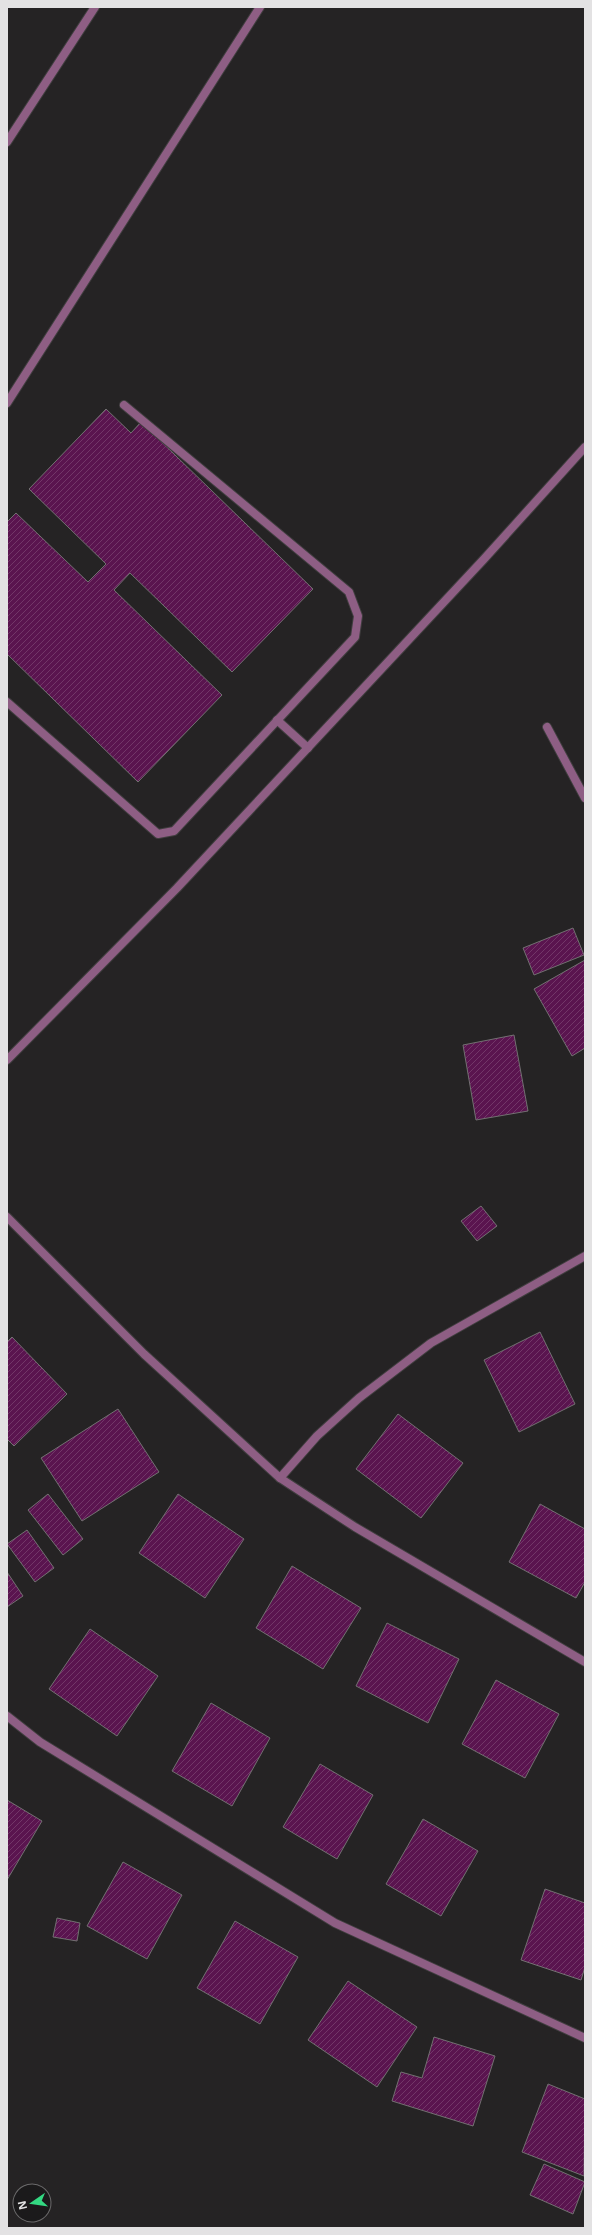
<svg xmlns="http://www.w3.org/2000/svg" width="592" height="2235" font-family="'Open Sans',sans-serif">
<defs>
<pattern id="building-hatch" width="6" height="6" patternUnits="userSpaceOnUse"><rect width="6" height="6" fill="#5a144f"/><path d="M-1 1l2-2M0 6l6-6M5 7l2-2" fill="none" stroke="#723668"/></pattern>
</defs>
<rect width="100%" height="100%" fill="#252324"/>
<g fill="url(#building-hatch)" stroke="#727071">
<polygon points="106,409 131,433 141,422 313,589 232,672 130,573 114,590 222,695 138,782 7,654 7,522 16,513 88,582 106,564 29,489"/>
<polygon points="573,928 584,955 534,975 523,948"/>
<polygon points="585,960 585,1048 572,1056 534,989"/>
<polygon points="514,1035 528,1111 476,1120 463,1045"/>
<polygon points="481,1206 497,1226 477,1241 461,1221"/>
<polygon points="540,1332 575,1404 519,1432 484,1360"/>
<polygon points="12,1337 67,1394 14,1446 7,1439 7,1342"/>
<polygon points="118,1409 159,1472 82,1521 41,1458"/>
<polygon points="398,1414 463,1463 421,1518 356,1469"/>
<polygon points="48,1494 83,1539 63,1555 28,1510"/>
<polygon points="178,1494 244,1539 205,1598 139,1553"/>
<polygon points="540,1504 585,1529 585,1582 576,1598 509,1562"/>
<polygon points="27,1530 54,1568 35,1582 7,1544"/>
<polygon points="292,1566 361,1608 323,1669 256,1628"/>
<polygon points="7,1572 23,1596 7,1607"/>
<polygon points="387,1623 459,1659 428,1723 356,1686"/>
<polygon points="90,1629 158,1676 117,1736 49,1689"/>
<polygon points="496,1680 559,1714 525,1778 462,1744"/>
<polygon points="211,1703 270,1738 232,1806 172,1771"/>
<polygon points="320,1764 373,1795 337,1859 283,1827"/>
<polygon points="7,1800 42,1821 7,1880"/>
<polygon points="423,1819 478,1851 441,1916 386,1884"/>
<polygon points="123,1862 182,1895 147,1959 87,1926"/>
<polygon points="545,1889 585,1903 585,1967 581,1980 521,1960"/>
<polygon points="57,1918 80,1923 77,1941 53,1937"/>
<polygon points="235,1921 298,1957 260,2024 197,1988"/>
<polygon points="348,1981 417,2027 377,2087 308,2040"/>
<polygon points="434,2037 495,2056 473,2126 392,2101 401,2072 422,2078"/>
<polygon points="548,2084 585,2099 584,2176 522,2152"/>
<polygon points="544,2164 585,2182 573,2214 530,2195"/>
</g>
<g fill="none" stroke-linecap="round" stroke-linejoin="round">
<defs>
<g id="service">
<polyline points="7,702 158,834 174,831 355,637 358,616 349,592 124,405"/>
<polyline points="277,720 308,748"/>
</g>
<g id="minor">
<polyline points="7,142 95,7"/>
<polyline points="547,727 585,798"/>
<polyline points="7,1060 177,888 484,559 585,447"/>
<polyline points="7,1217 144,1354 280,1478 355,1527 585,1662"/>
<polyline points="280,1478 317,1436 359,1398 431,1343 585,1256"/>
<polyline points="7,1716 40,1742 335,1923 585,2038"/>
</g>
<polyline id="tertiary" points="7,403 260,7"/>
</defs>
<use href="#service" stroke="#403e3f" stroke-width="10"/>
<use href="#minor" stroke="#403e3f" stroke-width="10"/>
<use href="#tertiary" stroke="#403e3f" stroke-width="10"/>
<use href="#service" stroke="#8e5e84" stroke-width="8"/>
<use href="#minor" stroke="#8e5e84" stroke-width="8"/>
<use href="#tertiary" stroke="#8e5e84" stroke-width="8"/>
</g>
<rect width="592" height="2235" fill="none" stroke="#e3e2e3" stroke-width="16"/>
<g transform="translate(32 2203) rotate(257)"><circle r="19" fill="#1b1a1b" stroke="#6b6a6b"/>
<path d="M0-3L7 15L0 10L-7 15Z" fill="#33d882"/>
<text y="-6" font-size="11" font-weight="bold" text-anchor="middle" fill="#e3e2e3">N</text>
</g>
</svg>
